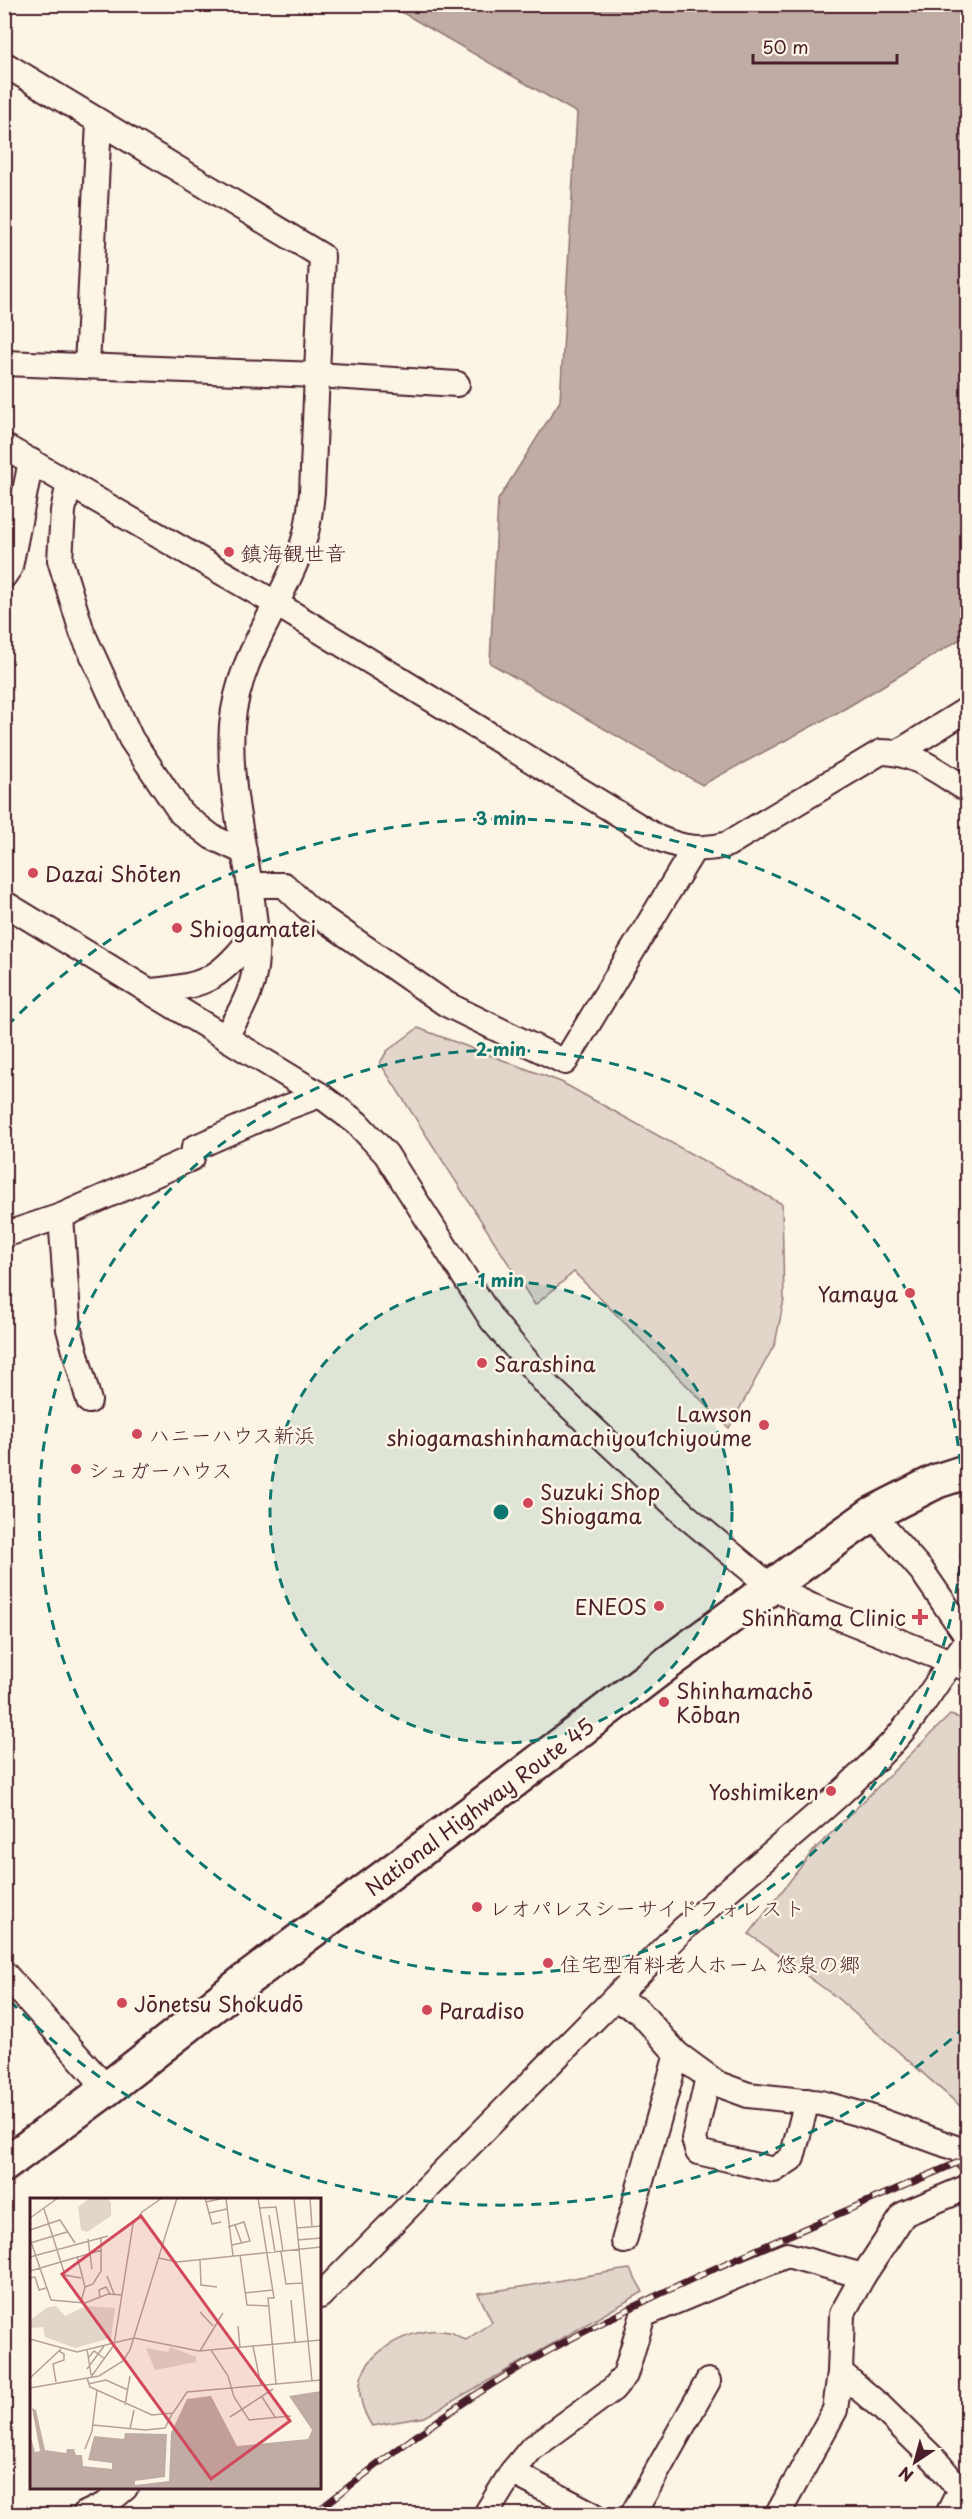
<svg xmlns="http://www.w3.org/2000/svg" width="972" height="2519" font-family="'Playpen Sans','Klee One',sans-serif">
<rect width="100%" height="100%" fill="#fcf5e5"/>
<filter id="ink" filterUnits="userSpaceOnUse"><feTurbulence type="fractalNoise" baseFrequency=".0167" numOctaves="2"/><feDisplacementMap in="SourceGraphic" scale="12" xChannelSelector="R" yChannelSelector="G"/><feConvolveMatrix kernelMatrix="1 2 1 2 8 2 1 2 1" color-interpolation-filters="sRGB"/></filter>
<g filter="url(#ink)">
<g fill="#e2d5ca" stroke="#967a7a" stroke-width="1.5">
<polygon points="418,1028 561,1082 782,1204 784,1300 775,1344 729,1428 574,1272 535,1305 380,1063 387,1051"/>
<polygon points="950,1715 968,1720 967,2112 836,1997 749,1934 812,1852"/>
<path d="M630,2269L643,2292L425,2417L372,2426C363,2412 357,2394 361,2378C370,2347 420,2324 449,2332C455,2333 460,2338 466,2340L492,2322L478,2293C529,2287 579,2276 630,2269Z"/>
</g>
<polygon fill="#c0aca5" stroke="#917474" stroke-width="1.5" points="389,5 967,5 967,635 846,708 702,785 490,663 498,500 560,401 577,113"/>
<g fill="none" stroke-linecap="round" stroke-linejoin="round">
<defs>
<g id="minor">
<path d="M4,64L322,256L312,492C310,511 308,531 301,549C278,612 238,656 232,726C228,782 243,838 251,893C255,923 260,954 252,983C246,1003 236,1019 226,1036"/>
<polyline points="4,363 317,375 457,384"/>
<polyline points="87,366 99,122"/>
<path d="M4,446L275,603L658,838C682,848 703,852 728,844L881,752C915,752 939,773 968,790"/>
<polyline points="69,483 63,511 60,560 82,632 131,739 181,813 212,837 244,852"/>
<polyline points="4,576 10,567 31,461"/>
<polyline points="899,752 968,709"/>
<polyline points="250,885 284,885 308,908 446,1004 565,1062 694,849"/>
<polyline points="4,903 320,1095 357,1123 386,1154 492,1320 546,1384 686,1516 771,1587 811,1606 968,1669"/>
<path d="M151,991C209,986 221,977 256,932"/>
<polyline points="61,1216 69,1329 89,1401"/>
<polyline points="4,1235 61,1216 192,1158 194,1148 277,1111 320,1095"/>
<polyline points="872,1514 922,1571 968,1638"/>
<polyline points="4,1973 107,2089"/>
<polyline points="614,1999 638,2010 677,2054 718,2084 748,2095 821,2103 867,2116 958,2149 968,2160"/>
<polyline points="708,2077 694,2139 698,2152 774,2170 792,2158 807,2101"/>
<polyline points="624,2241 677,2054"/>
<path d="M320,2296L681,1931C750,1869 825,1813 889,1746C920,1714 940,1675 968,1640"/>
<polyline points="840,2372 881,2407 936,2461 960,2490 948,2514"/>
<polyline points="512,2472 592,2514"/>
<polyline points="85,2514 106,2504 125,2488"/>
<polyline points="486,2514 512,2472 531,2449 613,2389 625,2375 643,2315 787,2255 863,2276"/>
<polyline points="633,2514 708,2381"/>
<polyline points="778,2514 835,2410 840,2372 842,2314 863,2276 904,2214 968,2187"/>
</g>
<polyline id="highway" points="4,2165 107,2089 242,1983 511,1783 665,1665 820,1551 872,1514 937,1481 968,1471"/>
</defs>
<use href="#minor" stroke="#4a1f2b" stroke-width="28"/>
<use href="#highway" stroke="#4a1f2b" stroke-width="38"/>
<use href="#minor" stroke="#fcf5e5" stroke-width="24"/>
<use href="#highway" stroke="#fcf5e5" stroke-width="33"/>
<defs>
<path id="rail" d="M314,2514C388,2455 465,2397 548,2351C683,2277 827,2220 968,2158"/>
</defs>
<use href="#rail" stroke="#4a1f2b" stroke-width="7"/>
<use href="#rail" stroke="#fcf5e5" stroke-width="4.5" stroke-dasharray="14" stroke-linecap="butt"/>
</g>
</g>
<circle cx="501" cy="1512" r="231" fill="#0f766e" fill-opacity=".12"/>
<g fill="none" stroke="#0f766e" stroke-width="3" stroke-dasharray="10 8">
<circle cx="501" cy="1512" r="231"/>
<circle cx="501" cy="1512" r="462"/>
<path d="M965 2027A693 693 0 0 1 7 1998M7 1026A693 693 0 0 1 965 997"/>
</g>
<g fill="#d1495b" stroke="#fcf5e5" stroke-width="2">
<circle cx="229" cy="552" r="6"/>
<circle cx="33" cy="873" r="6"/>
<circle cx="177" cy="928" r="6"/>
<circle cx="910" cy="1293" r="6"/>
<circle cx="482" cy="1363" r="6"/>
<circle cx="764" cy="1425" r="6"/>
<circle cx="137" cy="1434" r="6"/>
<circle cx="76" cy="1469" r="6"/>
<circle cx="528" cy="1503" r="6"/>
<circle cx="659" cy="1606" r="6"/>
<path d="M917 1608h6v6h6v6h-6v6h-6v-6h-6v-6h6z"/>
<circle cx="664" cy="1702" r="6"/>
<circle cx="831" cy="1791" r="6"/>
<circle cx="477" cy="1907" r="6"/>
<circle cx="548" cy="1963" r="6"/>
<circle cx="122" cy="2003" r="6"/>
<circle cx="427" cy="2010" r="6"/>
</g>
<g text-anchor="middle" dominant-baseline="central" stroke-width="5" stroke-linejoin="round" paint-order="stroke">
<g font-size="21" fill="#4a1f2b" stroke="#fcf5e5" text-anchor="start">
<text x="241" y="552">鎮海観世音</text>
<text x="45" y="873">Dazai Shōten</text>
<text x="189" y="928">Shiogamatei</text>
<text x="898" y="1293" text-anchor="end">Yamaya</text>
<text x="494" y="1363">Sarashina</text>
<text x="752" y="1413" text-anchor="end">Lawson<tspan x="752" dy="24">shiogamashinhamachiyou1chiyoume</tspan></text>
<text x="149" y="1434">ハニーハウス新浜</text>
<text x="88" y="1469">シュガーハウス</text>
<text x="540" y="1491">Suzuki Shop<tspan x="540" dy="24">Shiogama</tspan></text>
<text x="647" y="1606" text-anchor="end">ENEOS</text>
<text x="906" y="1617" text-anchor="end">Shinhama Clinic</text>
<text x="676" y="1690">Shinhamachō<tspan x="676" dy="24">Kōban</tspan></text>
<text x="819" y="1791" text-anchor="end">Yoshimiken</text>
<text x="489" y="1907">レオパレスシーサイドフォレスト</text>
<text x="560" y="1963">住宅型有料老人ホーム 悠泉の郷</text>
<text x="134" y="2003">Jōnetsu Shokudō</text>
<text x="439" y="2010">Paradiso</text>
</g>
<g font-size="21" fill="#4a1f2b" stroke="#fcf5e5">
<text transform="translate(479 1806) rotate(-37)">National Highway Route 45</text>
</g>
</g>
<g transform="translate(30 2198)">
<rect width="291" height="291" fill="#fcf5e5"/>
<path d="M60,0H77L81,5V18L57,34L51,32L48,9ZM26,108L35,118L56,108L85,110L81,140L45,150L15,139L13,129L0,130V122L18,109ZM140,149L166,159V164L125,172L116,150L138,154Z" fill="#e2d5ca"/>
<path d="M291,193V291H0V236L5,254L10,253L2,210L6,212L15,252L36,255L37,251H44L46,257H52L53,268L82,271V265L58,262L64,238L94,241L95,235L137,236L135,279L105,283V287L139,283L141,235L157,201L181,198L207,248L278,241L282,232L259,198Z" fill="#c0aca5"/>
<path fill="none" stroke="#b59f9b" stroke-width="1.5" d="M175,0L182,26L191,24M196,0L203,58M228,0L244,100H238L246,186M264,0L282,183M280,0L282,29M176,4L194,0M230,10L246,9L253,53M14,11L35,77L51,80M179,15L197,11M239,17L245,54M0,20L28,0M205,27L212,46M198,29L214,24L220,43L202,47M267,30L291,28M0,32L30,22L45,45M0,41L21,102L55,105L78,96L92,97M58,41L62,71M268,42L291,40M0,45L37,34M251,54L256,86L272,85M210,57L217,107L239,108M47,58L55,89L51,104M0,59L78,38M129,60L147,64L291,49M170,62L171,87L187,89M0,73L72,52M77,78L84,96M0,80L5,79L9,92L16,90M55,89L63,86L71,73V39M215,95L243,92M70,100L69,92L76,89L80,96M261,102L265,144M170,114L183,128M208,128L210,150M0,141L47,154L104,140L169,153L291,142M223,148L231,188M57,151L61,177M181,152L198,178L204,199L219,222L261,218M170,153L193,115M58,160L64,153L75,161M57,171L74,148M61,179L84,147L103,26L112,14L132,0M0,180L31,151M57,180L60,189L122,217L143,215L157,194L291,182M26,184L23,166L34,162V156L29,153M58,186L76,182L98,192M0,190L69,178L93,163L100,152L147,0M232,199L245,219M95,207L100,178M200,219L243,191M63,227L115,232L135,230L142,216M100,231L104,212M55,251L62,233L67,192"/>
<path fill="#d1495b" fill-opacity="0.15" stroke="#d1495b" stroke-width="3" d="M111,18L260,223L181,281L32,76Z"/>
<rect width="291" height="291" fill="none" stroke="#4a1f2b" stroke-width="3"/>
</g>
<circle cx="501" cy="1512" r="9" fill="#0f766e" stroke="#fcf5e5" stroke-width="3"/>
<g font-size="18" text-anchor="middle" font-weight="bold" fill="#0f766e" stroke="#fcf5e5" stroke-width="5" stroke-linejoin="round" paint-order="stroke">
<text x="501" y="825">3 min</text>
<text x="501" y="1056">2 min</text>
<text x="501" y="1287">1 min</text>
</g>
<rect width="972" height="2519" fill="none" stroke="#fcf5e5" stroke-width="24"/>
<rect x="12" y="12" width="948" height="2495" fill="none" stroke="#4a1f2b" stroke-width="2" filter="url(#ink)"/>
<g transform="translate(915 2462) rotate(216)" stroke="#fcf5e5" stroke-width="4.5" paint-order="stroke">
<path d="M0-4.5L10 22L0 15L-10 22Z" fill="#4a1f2b"/>
<text y="-9" font-size="16" font-weight="bold" text-anchor="middle" fill="#4a1f2b">N</text>
</g>
<path d="M753 54v9h144v-9" fill="none" stroke="#4a1f2b" stroke-width="3"/>
<text x="762" y="54" font-size="18" fill="#4a1f2b" stroke="#fcf5e5" stroke-width="4.5" paint-order="stroke">50 m</text>
</svg>
